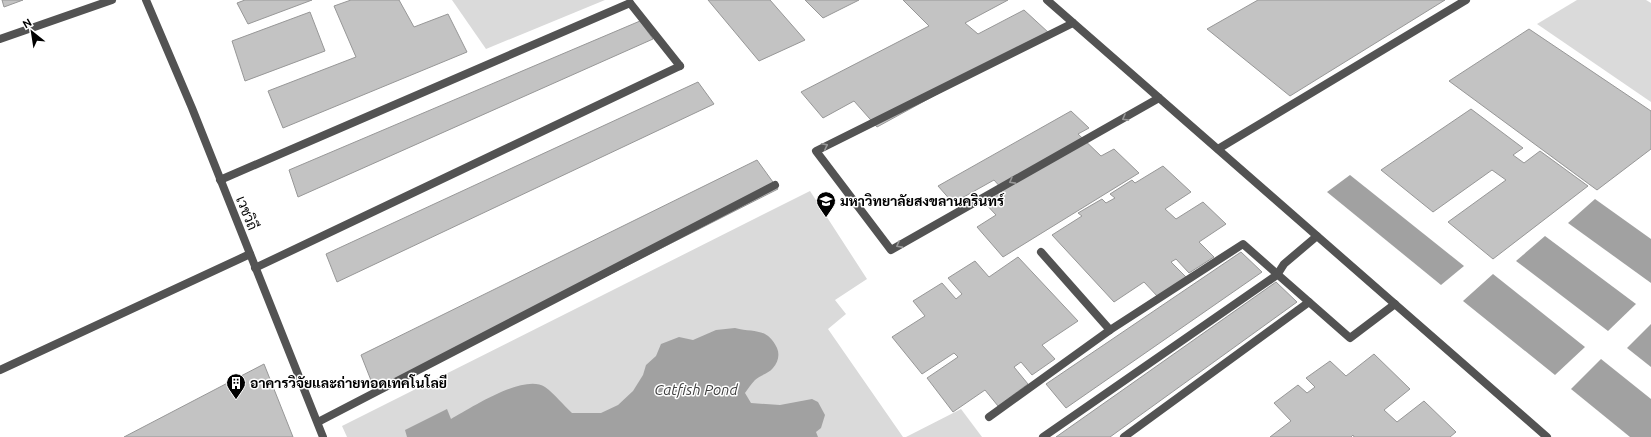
<svg xmlns="http://www.w3.org/2000/svg" width="1651" height="437" font-family="Ubuntu,Sarabun,sans-serif">
<rect width="100%" height="100%" fill="#fff"/>
<g fill="#dadada">
<polygon points="452,0 605,0 486,49"/>
<polygon points="1577,0 1646,0 1651,3 1651,102 1537,24"/>
<polygon points="810,191 867,279 835,300 846,314 828,329 903,437 347,437 342,426"/>
<polygon points="961,409 982,437 906,437"/>
</g>
<g fill="#a1a1a1">
<polygon points="1350,175 1464,266 1441,285 1327,192"/>
<polygon points="1595,199 1651,239 1651,283 1568,223"/>
<polygon points="1545,236 1636,304 1608,331 1516,261"/>
<polygon points="1493,274 1585,347 1555,375 1463,301"/>
<polygon points="1651,324 1651,367 1627,348"/>
<path d="M735,328C754,333 767,327 777,348C780,355 778,362 773,368C768,374 760,375 755,380C751,384 748,389 745,393L751,403L780,405L812,399L818,402L825,415L821,428L816,432L818,437H407L405,430L447,409L451,419C471,408 524,373 545,387C555,394 563,405 572,413H601L618,405L633,391L643,375L646,365L656,356L661,344L679,337L693,340L716,330Z"/>
<polygon points="1601,359 1651,399 1651,437 1630,437 1571,389"/>
</g>
<g fill="#c3c3c3" stroke="#979797">
<polygon points="2,0 23,0 4,7"/>
<polygon points="245,0 312,0 248,24 237,3"/>
<polygon points="351,0 399,0 414,27 448,14 467,52 283,128 268,91 356,57 334,6"/>
<polygon points="708,0 770,0 805,40 759,61"/>
<polygon points="805,0 859,0 823,18"/>
<polygon points="903,0 1008,0 965,23 978,34 1024,10 1049,33 877,127 854,101 823,118 801,92 929,26"/>
<polygon points="1258,0 1445,0 1290,96 1207,29"/>
<polygon points="310,12 325,51 245,81 232,41"/>
<polygon points="640,21 653,39 298,197 289,170"/>
<polygon points="1529,29 1651,111 1651,149 1597,190 1449,81"/>
<polygon points="698,82 714,104 337,282 326,254"/>
<polygon points="1471,109 1523,148 1513,155 1524,163 1540,151 1588,186 1493,259 1448,222 1506,180 1492,170 1433,212 1381,170"/>
<polygon points="1071,111 1089,128 1078,134 1101,156 1114,149 1139,173 1003,257 977,227 996,215 983,201 1003,190 994,180 953,203 938,186"/>
<polygon points="757,160 778,189 376,393 361,355"/>
<polygon points="1163,166 1191,192 1165,209 1176,219 1203,202 1226,224 1199,242 1214,257 1189,273 1176,259 1171,262 1187,278 1158,297 1144,282 1114,302 1052,235 1082,216 1078,213 1102,199 1106,203 1115,198 1110,194 1132,180 1135,183"/>
<polygon points="1241,252 1262,272 1066,408 1046,384"/>
<polygon points="1018,257 1078,321 1042,345 1055,359 1032,375 1021,362 1014,367 1028,384 998,406 985,390 953,412 927,378 958,357 954,353 922,374 892,337 925,316 913,301 942,283 956,299 962,294 948,278 975,261 989,277"/>
<polygon points="1276,282 1297,302 1110,437 1056,437"/>
<polygon points="1374,354 1410,389 1384,410 1397,422 1424,401 1456,432 1450,437 1354,437 1353,435 1351,437 1270,437 1291,421 1274,403 1298,385 1307,393 1315,387 1306,378 1330,361 1346,376"/>
<polygon points="264,364 293,437 124,437"/>
</g>
<g fill="none" stroke-linecap="round" stroke-linejoin="round">
<g stroke="#535353" stroke-width="8">
<polyline points="1073,23 816,151 891,250 1159,98"/>
<polyline points="220,180 630,3"/>
<polyline points="1041,252 1110,330"/>
<polyline points="255,268 680,66"/>
<polyline points="0,370 250,254"/>
<polyline points="989,417 1110,330 1243,244 1309,302"/>
<polyline points="318,422 775,185"/>
<polyline points="1043,437 1277,275 1284,264 1317,236"/>
<polyline points="1124,437 1309,302 1350,338 1395,304"/>
</g>
<g stroke="#535353" stroke-width="8">
<polyline points="146,0 192,108 323,437"/>
<polyline points="1047,0 1547,437"/>
<polyline points="630,3 680,66"/>
<polyline points="0,39 112,0"/>
<polyline points="1218,149 1466,0"/>
</g>
</g>
<defs><path id="oneway-chevron" d="M-2-3.5L2.5 0L-2 3.5" fill="none" stroke-width="1.6" stroke-linecap="round" stroke-linejoin="round"/></defs>
<g stroke="#989898">
<use href="#oneway-chevron" transform="translate(1125 118) rotate(151)"/>
<use href="#oneway-chevron" transform="translate(825 146) rotate(-27)"/>
<use href="#oneway-chevron" transform="translate(1012 181) rotate(151)"/>
<use href="#oneway-chevron" transform="translate(899 245) rotate(151)"/>
</g>
<defs>
<symbol id="university-pin" viewBox="-11 -11 22 30"><path d="M0 17L-7.5 6A9.5 9.5 0 1 1 7.5 6Z" fill="#000" stroke="#fff"/><path d="M0-5L7-2L0 1L-7-2ZM-4 1L0 2.5L4 1V4Q0 6-4 4Z" fill="#fff"/></symbol>
<symbol id="building-pin" viewBox="-11 -11 22 30"><path d="M0 17L-7.5 6A9.5 9.5 0 1 1 7.5 6Z" fill="#000" stroke="#fff"/><path d="M-4-6H4V6H1V3H-1V6H-4ZM-2.5-4.3h1.7v1.8h-1.7ZM.8-4.3h1.7v1.8H.8ZM-2.5-1h1.7V.8h-1.7ZM.8-1h1.7V.8H.8Z" fill="#fff"/></symbol>
</defs>
<g fill-rule="evenodd">
<use href="#university-pin" x="815" y="190" width="22" height="30"/>
<use href="#building-pin" x="225" y="372" width="22" height="30"/>
</g>
<g text-anchor="middle" dominant-baseline="central" stroke-width="3" stroke-linejoin="round" paint-order="stroke">
<g font-size="14" font-weight="bold" fill="#000" stroke="#fff" text-anchor="start">
<text x="840" y="201">มหาวิทยาลัยสงขลานครินทร์</text>
<text x="250" y="383">อาคารวิจัยและถ่ายทอดเทคโนโลยี</text>
</g>
<g font-size="14" fill="#000" stroke="#fff">
<text transform="translate(247 213) rotate(68)">เวชวิถี</text>
</g>
<g font-size="15" font-style="italic" fill="#424242" stroke="#fff">
<text x="696" y="389">Catfish Pond</text>
</g>
</g>
<g transform="translate(32 32) rotate(330)" stroke="#ffffff" stroke-width="3" paint-order="stroke">
<path d="M0-3L7 15L0 10L-7 15Z" fill="#000000"/>
<text y="-6" font-size="11" font-weight="bold" text-anchor="middle" fill="#000000">N</text>
</g>
</svg>
